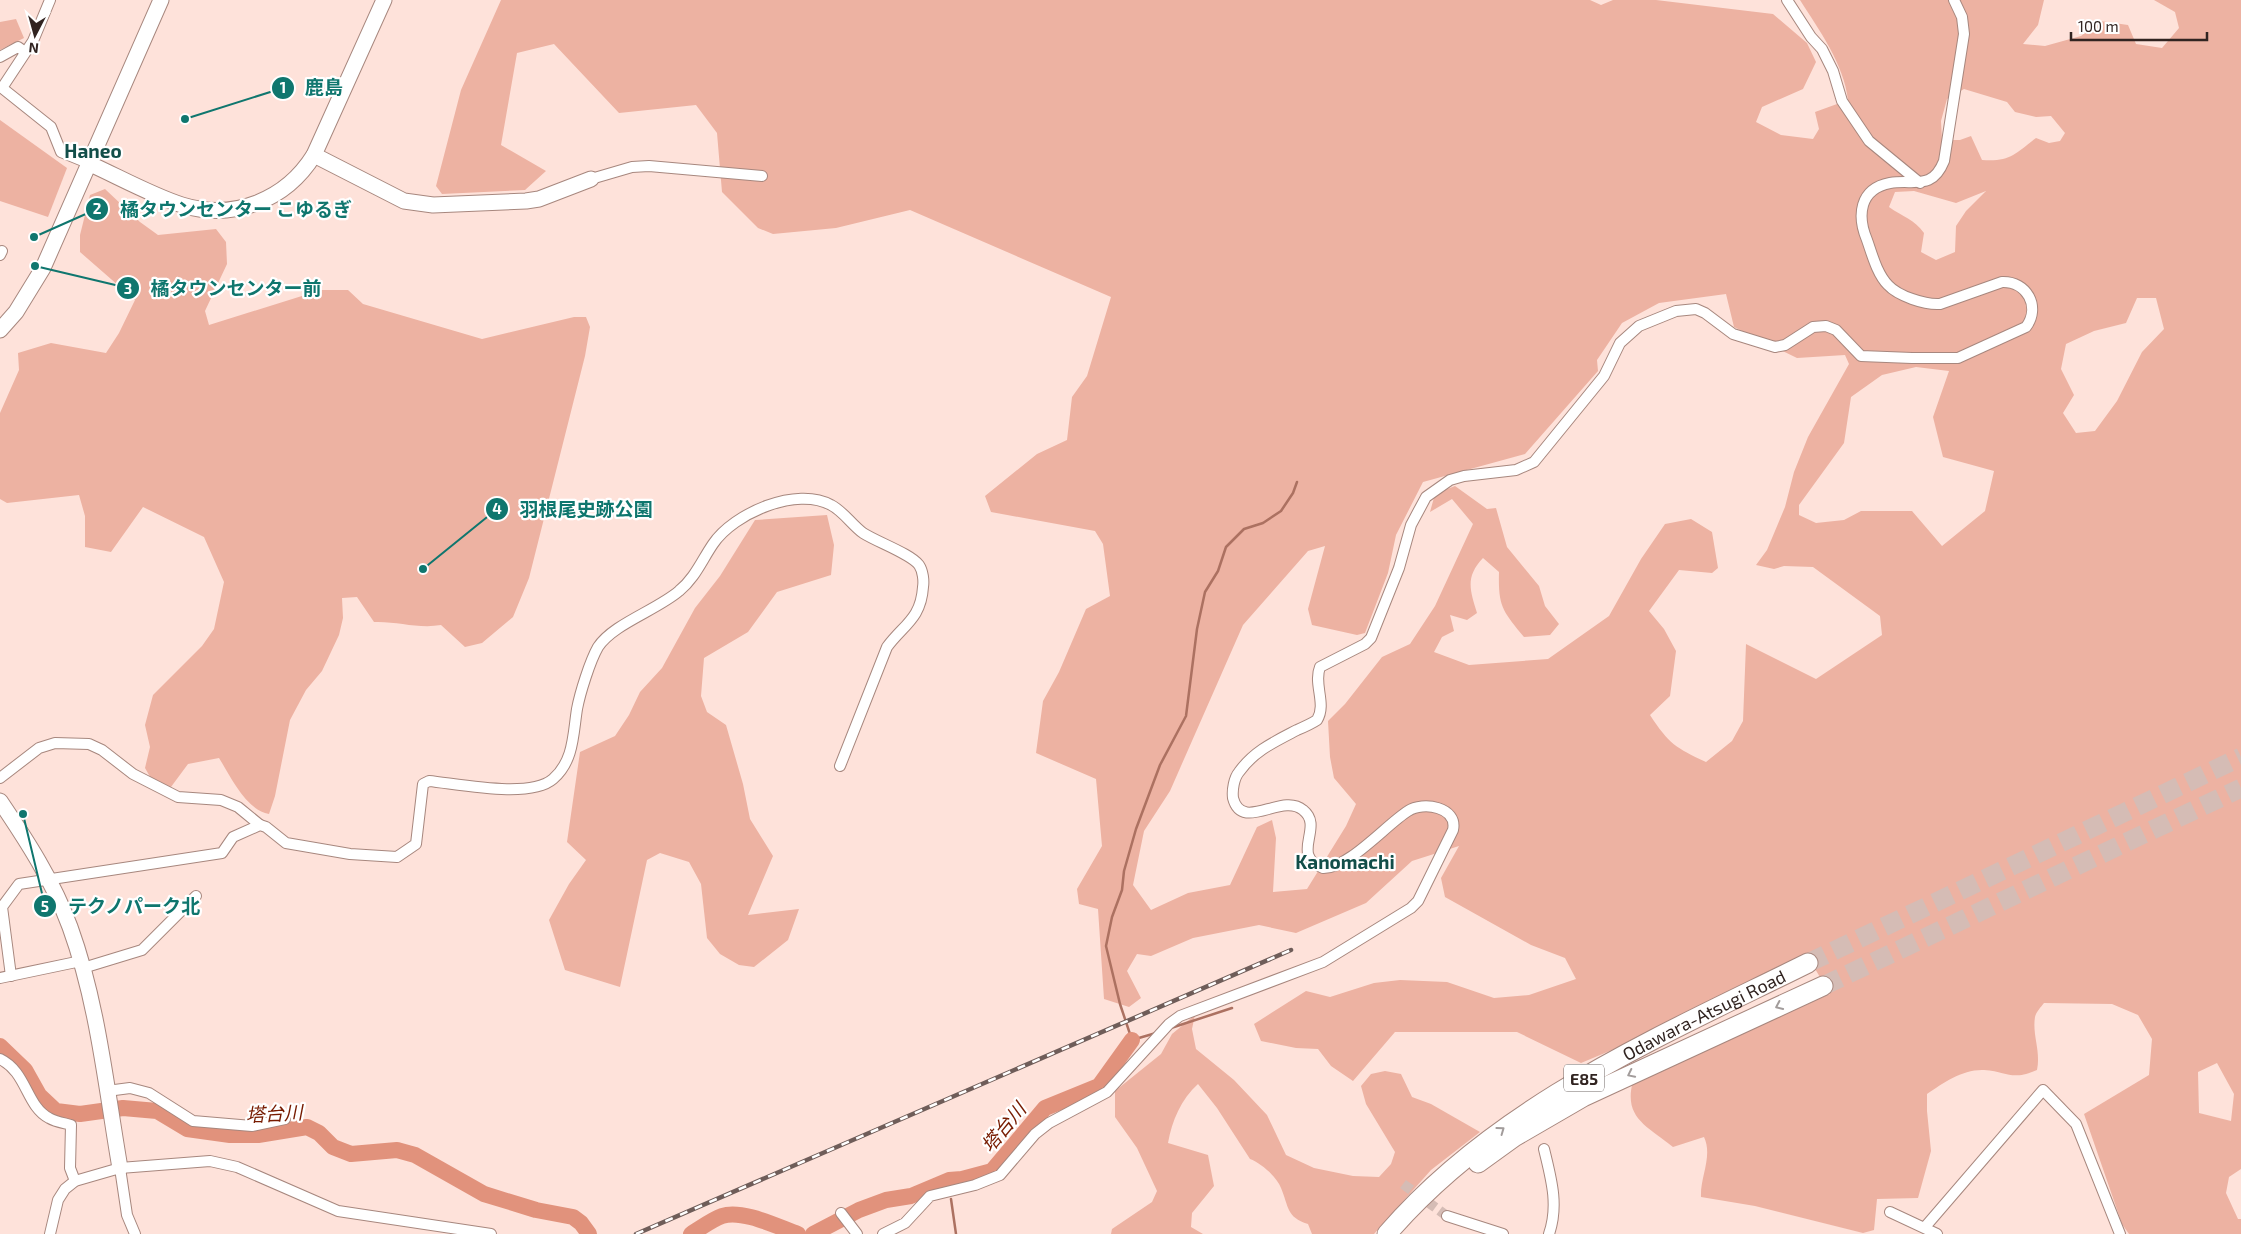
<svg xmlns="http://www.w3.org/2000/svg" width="2241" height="1234" font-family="'Exo 2','Noto Sans JP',sans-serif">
<rect width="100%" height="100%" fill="#fee2da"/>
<g fill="#edb2a2" fill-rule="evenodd">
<path d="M501,0H1590L1601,5L1613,0H1656L1773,14L1807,43L1816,62L1803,89L1762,107L1756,122L1781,135L1813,139L1819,129L1815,112L1848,100C1844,64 1819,30 1800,0H2044L2038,25L2023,44L2045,46L2081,36L2100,21L2128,25L2136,44L2162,48L2179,28L2175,12L2154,0H2241V1169L2229,1177L2226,1193L2238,1219H2241V1234H2129L2122,1224L2084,1114L2149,1075L2152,1039L2138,1015L2112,1004L2044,1003C2041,1007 2036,1012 2035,1017C2032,1035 2041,1051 2037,1070C2011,1081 2009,1072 1984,1070C1963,1069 1943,1083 1927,1094V1111L1931,1151L1918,1198L1877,1199L1874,1230L1863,1233L1755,1206L1701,1197C1700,1177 1713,1156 1704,1137L1673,1147C1647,1126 1623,1118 1633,1081L1830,994L1808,957L1624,1045L1581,1063L1517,1032H1395L1353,1081L1331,1066L1318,1049L1296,1048L1261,1041L1254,1024L1306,991L1330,997L1374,983L1400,980L1447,982L1494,998L1529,995L1576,979L1565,958L1531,945L1445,897L1441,878L1459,846L1412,861L1366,903L1296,933L1259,925L1193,938L1151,956L1137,954L1127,971L1141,998L1129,1007L1104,999L1098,909L1079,904L1077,889L1102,846L1096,779L1036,753L1043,701L1059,672L1086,609L1110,596L1103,544L1095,531L991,512L985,496L1037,454L1067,440L1072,397L1087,376L1111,297L910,210L836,228L773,234L758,228L722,192L717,133L696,105L619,113L554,44L517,53L501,145L546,171L525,190L442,194L436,186L461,90ZM1964,89L2007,102L2015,112L2036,117L2051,116L2065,133L2060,141L2049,143L2036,138C2015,154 2010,162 1982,160L1971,136L1960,140H1942L1941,121L1947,99ZM1914,191L1956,203L1986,191L1966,211L1956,226L1955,252L1936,260L1921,252L1924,233C1914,219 1903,217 1889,207L1895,192ZM1726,294L1734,327L1797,358L1845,355L1849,364L1808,437L1794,472L1785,507L1767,550L1756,565L1774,569L1784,566L1813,567L1880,616L1882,635L1816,679L1746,644L1743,721L1732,741L1706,762C1676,748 1669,744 1650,715L1670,696L1676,651L1664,629L1649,611L1679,570L1712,573L1718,568L1712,532L1691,519L1665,524L1641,559L1609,616L1548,659L1469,665L1434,652L1442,637L1454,631L1450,615L1467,620L1477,613C1470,590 1465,577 1483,558L1499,572C1498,607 1503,611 1524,637L1550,635L1559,624L1545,606L1539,586L1507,547L1496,508L1487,509L1455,486L1435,494L1430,512L1452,499L1473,524L1435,606L1410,644L1382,657L1345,704L1328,721L1330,757L1334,778L1356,804L1346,826L1307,889L1273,892L1276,838L1272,820L1257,827L1230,885L1188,893L1151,910L1133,885L1144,831L1170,791L1243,625L1308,551L1325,546L1308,609L1312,625L1357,635L1365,633L1388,573L1396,535L1423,482L1525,454L1598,371L1597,360L1622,323L1659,303ZM2137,298H2156L2164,329L2142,352L2117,401L2095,431L2076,433L2063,413L2074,395L2061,369L2066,344L2094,331L2126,323ZM1916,367L1949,371L1933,417L1943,457L1994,471L1985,511L1942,546L1912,511H1861L1844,520L1816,523L1799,515V505L1844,443L1851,397L1882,375ZM2217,1063L2234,1094L2231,1121L2199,1113L2198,1072Z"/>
<polygon points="16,19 24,38 0,50 0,22"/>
<polygon points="0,120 67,168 48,217 0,201"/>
<path d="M105,189L140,222L158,235L216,229L226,242L227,264L205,311L209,325L321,290H348L363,304L482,339L574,317H586L590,327L585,356L529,578L513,617L482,643L465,647L441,625C418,629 397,621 374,622L357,597L342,598L343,618L339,635L322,671L306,690L290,720L275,796L269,814C246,810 231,777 219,758L188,764L168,791L157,789L145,768L150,747L145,725L153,695L202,646L214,629L224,582L204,537L143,507L111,552L85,547V516L79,495L7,503L0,499V413L19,370L18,353L51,343L106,353L119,333L135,300L80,252V235L90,195Z"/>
<polygon points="827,515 834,545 831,575 777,592 748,632 704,658 701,696 707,712 726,725 743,784 750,819 773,856 748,915 799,909 788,940 754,967 739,965 720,954 707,938 701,884 689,862 660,853 647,860 620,987 565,970 549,920 569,884 586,860 567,842 580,752 615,736 629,715 640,692 662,668 695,608 720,576 755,520"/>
<path d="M1195,1015L1192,1029L1196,1049L1234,1080L1267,1115L1286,1155L1314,1168L1353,1176L1379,1177L1391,1164L1395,1152L1366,1104L1361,1086L1371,1074L1385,1071L1401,1074L1412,1097L1431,1104L1480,1132L1431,1170L1374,1234H1312L1308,1224C1286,1217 1289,1207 1281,1188C1277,1177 1261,1163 1250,1159L1217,1108L1198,1084C1181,1099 1172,1121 1168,1143L1208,1155L1214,1186L1192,1213L1191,1227L1203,1234H1111L1112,1229L1152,1202L1157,1191L1137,1148L1115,1117V1091L1161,1054L1172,1034Z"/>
</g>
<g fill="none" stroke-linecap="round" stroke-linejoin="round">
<g stroke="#ac7161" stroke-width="2.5">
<polyline points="1171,1028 1232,1008"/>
<polyline points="1156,1033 1132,1040 1120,1004 1106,946 1112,917 1122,890 1124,871 1136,829 1160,765 1186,716 1197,629 1205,592 1218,571 1226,547 1244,529 1263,523 1281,511 1293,493 1297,482"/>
<polyline points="949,1180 950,1186"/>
<polyline points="951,1199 956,1234"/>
</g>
<g stroke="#e1927c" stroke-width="16">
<polyline points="0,1046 25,1070 39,1095 56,1111 80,1114 123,1108 157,1111 187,1129 230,1135 258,1135 307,1127 319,1133 333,1147 351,1154 397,1150 415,1155 484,1194 536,1210 573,1217 581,1223 589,1234"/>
<path d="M691,1234C701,1228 711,1220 722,1216C742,1209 778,1227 798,1234"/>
<polyline points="813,1234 859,1210 886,1200 911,1196 949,1180 962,1179 992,1171 1045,1108 1099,1086 1132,1040"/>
</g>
<polyline stroke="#d5bcb5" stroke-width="10" stroke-dasharray="10 5" stroke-linecap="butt" points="1403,1184 1447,1216"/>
<g stroke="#d5bcb5" stroke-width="19" stroke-dasharray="19 9" stroke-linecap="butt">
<polyline points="1808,963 2241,757"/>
<polyline points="1823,986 2241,788"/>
</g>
<defs>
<g id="street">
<polyline points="50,0 33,41 2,88 51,127 61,152 88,163"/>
<polyline points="1787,0 1811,37 1822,49 1833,71 1842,101 1869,141 1920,183"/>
<polyline points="0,57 18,47 25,52"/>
<polyline points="591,179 632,167 649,166 762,176"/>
<polyline points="0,255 2,251"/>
<polyline points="0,778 39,748 55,743 89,744 102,750 133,774 178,797 221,800 238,807 260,825"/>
<polyline points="83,968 142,950 196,896"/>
<path d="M11,976L2,907L19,884L222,853L233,837L260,825L266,827L286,843L350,854L397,857L416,844L423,784L429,781C459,784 530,799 553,779C574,761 573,734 577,709C580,693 590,661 598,647C613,624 657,610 679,591C695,578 702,560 713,544C734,513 797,486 831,505C843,511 852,525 863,533C877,542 911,554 919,565C923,571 924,581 923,587C921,619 903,625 887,647L840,766"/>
<polyline points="0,978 81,961"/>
<path d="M0,1059C27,1072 26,1106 49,1118C56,1122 64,1123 71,1125L70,1168L75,1181"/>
<polyline points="107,1091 130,1088 149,1093 193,1121 252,1126 285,1119"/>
<path d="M1544,1149C1551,1178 1559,1205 1549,1234"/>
<polyline points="120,1168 127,1215 135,1234"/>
<polyline points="1890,1212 1937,1234"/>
<polyline points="841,1213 857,1234"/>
<polyline points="1447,1216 1503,1234"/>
<polyline points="1925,1227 2043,1090 2076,1124 2120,1234"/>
<polyline points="50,1234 58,1200 65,1189 75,1181 120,1168 210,1161 237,1167 338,1211 491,1234"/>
<path d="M883,1234L905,1223L930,1196L975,1185L1000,1175L1035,1134L1049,1123L1107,1092L1169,1024L1180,1016L1323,962L1411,908L1418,901L1453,830C1458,807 1423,801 1408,811C1387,824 1348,869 1323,868C1289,855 1325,827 1303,810C1282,792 1242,833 1233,798C1232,790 1234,778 1239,772C1254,751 1274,742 1297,730C1304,727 1311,724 1317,720C1327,704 1313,684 1320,667L1365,644L1371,638L1399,568L1411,525L1426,497L1450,480L1464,476L1516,470L1534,462L1604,376L1620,343L1639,326L1676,311L1696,309L1705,313L1733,334L1775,347L1785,345L1813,327L1826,326L1836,330L1861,356L1912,358H1958L2026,327C2041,307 2027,281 2002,282L1940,304C1925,305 1898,296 1888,285C1877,274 1872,254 1867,240C1857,216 1859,189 1890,183C1914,179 1932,191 1944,161L1964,34L1962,17L1954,0"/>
</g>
<g id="secondary">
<polyline points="314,155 404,201 433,205 526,201 539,199 591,179"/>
<path d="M88,163C117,176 153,196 182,205C234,221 286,200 314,155L384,0"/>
<polyline points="0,330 16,312 43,268 161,0"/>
<path d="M0,801C27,841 53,881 70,927C98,1004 106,1087 120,1168"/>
</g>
<g id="highway">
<polyline points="1478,1163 1514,1137 1583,1097 1823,986"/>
<path id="s1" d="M1387,1234C1498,1105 1659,1037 1808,963"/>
</g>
</defs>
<use href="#street" stroke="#a7877e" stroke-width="12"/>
<use href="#secondary" stroke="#a7877e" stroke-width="17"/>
<use href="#highway" stroke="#a7877e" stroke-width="21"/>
<use href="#street" stroke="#fff" stroke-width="10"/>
<use href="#secondary" stroke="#fff" stroke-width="15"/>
<use href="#highway" stroke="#fff" stroke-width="19"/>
<defs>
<polyline id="rail" points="636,1234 1291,950"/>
</defs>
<use href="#rail" stroke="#6f5d59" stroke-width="4.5"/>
<use href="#rail" stroke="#fff" stroke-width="2.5" stroke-dasharray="8" stroke-linecap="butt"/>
</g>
<defs><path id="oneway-chevron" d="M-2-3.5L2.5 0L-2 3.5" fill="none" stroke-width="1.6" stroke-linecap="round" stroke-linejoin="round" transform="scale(1.25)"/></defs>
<g stroke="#a29c9b">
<use href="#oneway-chevron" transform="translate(1779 1006) rotate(155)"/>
<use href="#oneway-chevron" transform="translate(1631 1074) rotate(154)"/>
<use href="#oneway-chevron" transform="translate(1501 1130) rotate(-36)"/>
</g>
<g text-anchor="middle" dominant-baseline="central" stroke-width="4.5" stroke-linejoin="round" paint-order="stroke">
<rect fill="#fff" stroke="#6f6664" stroke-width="1" x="1564" y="1064.5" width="40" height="27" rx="4"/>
<g font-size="16" font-weight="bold" fill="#312421">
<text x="1584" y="1078">E85</text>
</g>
<g font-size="18" fill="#312421" stroke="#fff">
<text stroke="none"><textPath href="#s1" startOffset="388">Odawara-Atsugi Road</textPath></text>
</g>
<g font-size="19" font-weight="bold" fill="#124e49" stroke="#fff">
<text x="93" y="150">Haneo</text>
<text x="1345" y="861">Kanomachi</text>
</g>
<g font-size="19" font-style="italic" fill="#771b00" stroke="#fff">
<text transform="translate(274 1113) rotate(-3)">塔台川</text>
<text transform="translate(1003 1127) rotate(-50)">塔台川</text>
</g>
</g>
<path fill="none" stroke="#0f766e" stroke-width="2" d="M185 119L283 88M34 237L97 209M35 266L128 288M423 569L497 509M23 814L45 906"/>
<g fill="#0f766e" stroke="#fff" stroke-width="2">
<circle cx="185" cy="119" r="5"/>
<circle cx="34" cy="237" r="5"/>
<circle cx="35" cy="266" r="5"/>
<circle cx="423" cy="569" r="5"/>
<circle cx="23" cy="814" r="5"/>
<circle cx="283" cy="88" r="12"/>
<circle cx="97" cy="209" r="12"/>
<circle cx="128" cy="288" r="12"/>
<circle cx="497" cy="509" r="12"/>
<circle cx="45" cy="906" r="12"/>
</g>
<g font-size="15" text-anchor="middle" font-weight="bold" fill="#fff">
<text x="283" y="93">1</text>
<text x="97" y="214">2</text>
<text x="128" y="294">3</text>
<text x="497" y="514">4</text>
<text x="45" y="912">5</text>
</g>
<g font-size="19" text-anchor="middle" font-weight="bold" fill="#0f766e" stroke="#fff" stroke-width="4.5" stroke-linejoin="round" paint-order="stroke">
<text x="324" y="94">鹿島</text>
<text x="236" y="216">橘タウンセンター こゆるぎ</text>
<text x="236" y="295">橘タウンセンター前</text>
<text x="586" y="516">羽根尾史跡公園</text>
<text x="134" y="913">テクノパーク北</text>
</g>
<g transform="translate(35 35) rotate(186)" stroke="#ffffff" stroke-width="4" paint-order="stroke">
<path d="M0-4L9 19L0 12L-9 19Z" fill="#312421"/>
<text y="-8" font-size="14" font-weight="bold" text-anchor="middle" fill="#312421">N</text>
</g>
<path d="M2071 32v8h136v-8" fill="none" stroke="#312421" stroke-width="2.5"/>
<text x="2078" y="32" font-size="15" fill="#312421" stroke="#ffffff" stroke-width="4" paint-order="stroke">100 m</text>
</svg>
